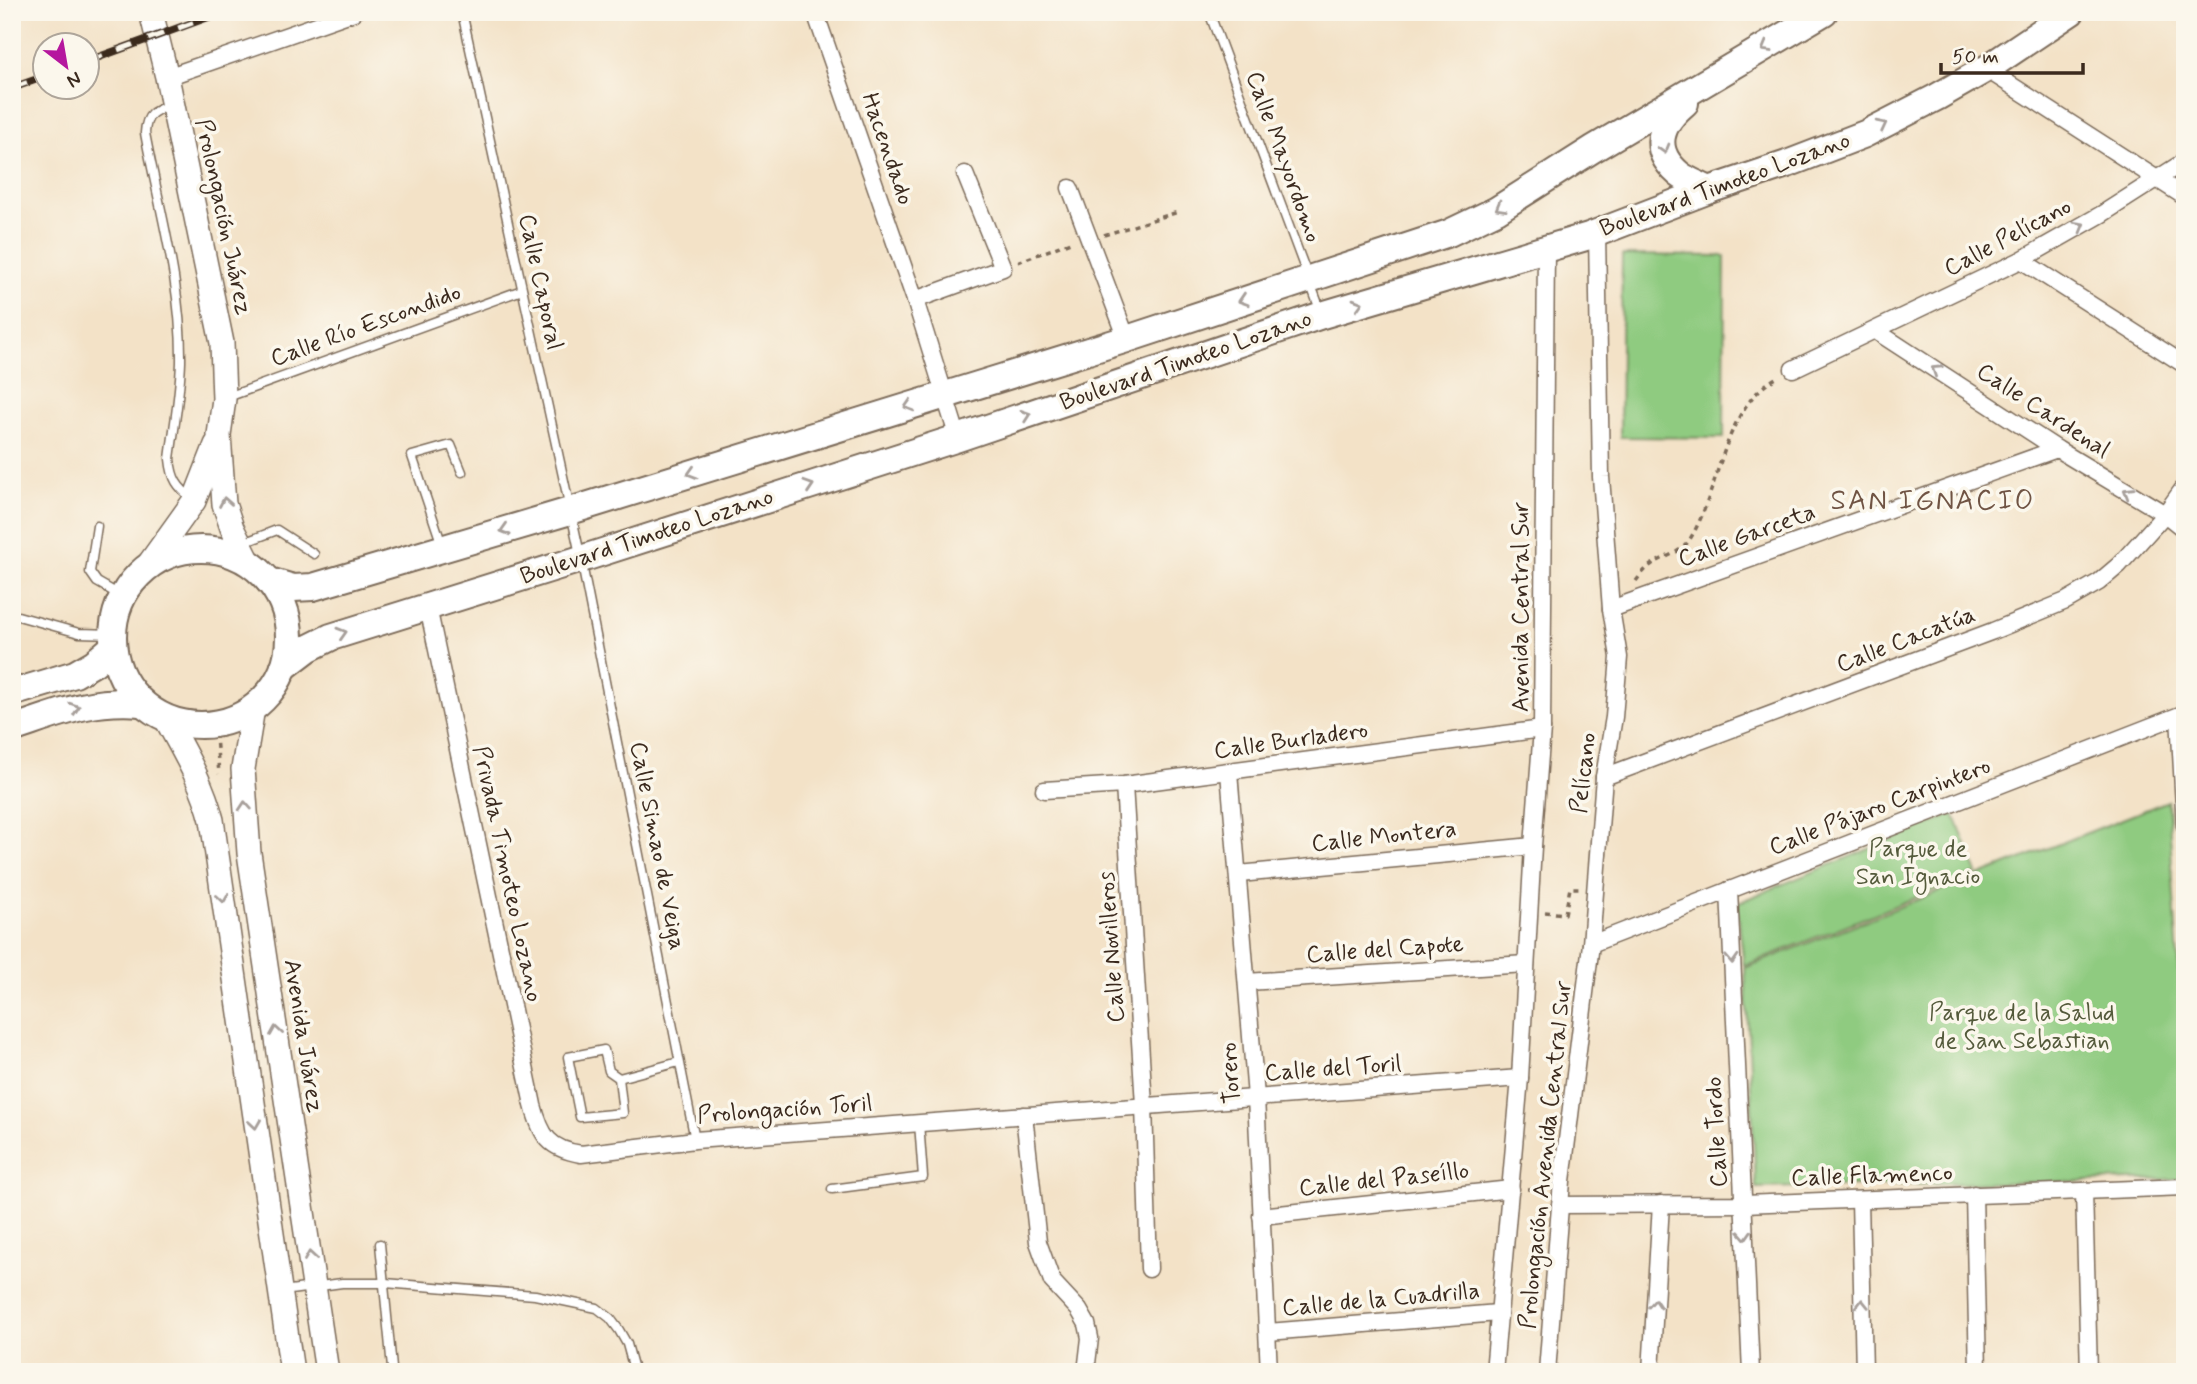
<svg xmlns="http://www.w3.org/2000/svg" width="2197" height="1384" font-family="Mynerve,sans-serif">
<rect width="100%" height="100%" fill="#fbf7ec"/>
<filter id="ink" filterUnits="userSpaceOnUse"><feTurbulence type="fractalNoise" baseFrequency=".0143" numOctaves="2"/><feDisplacementMap in="SourceGraphic" scale="14" xChannelSelector="R" yChannelSelector="G"/><feConvolveMatrix kernelMatrix="1 2 1 2 8 2 1 2 1" color-interpolation-filters="sRGB"/></filter>
<filter id="wash" filterUnits="userSpaceOnUse"><feTurbulence type="fractalNoise" baseFrequency=".00686" numOctaves="4" result="noise"/><feDisplacementMap in="SourceGraphic" scale="28" xChannelSelector="R" yChannelSelector="G"/><feGaussianBlur stdDeviation="1.57" result="paint"/><feColorMatrix in="noise" values="0 0 0 0 0 0 0 0 0 0 0 0 0 0 0 0 0 1.4 0 .05"/><feComposite in="paint" operator="in"/></filter>
<g filter="url(#wash)">
<rect width="100%" height="100%" fill="#f3e2c7"/>
<g fill="#8fcb80" stroke="#657a4f" stroke-width="2">
<polygon points="1622,255 1725,256 1724,438 1620,437"/>
<polygon points="2168,801 2185,1072 2185,1179 1756,1188 1745,968"/>
<polygon points="1954,814 1977,873 1744,966 1737,903"/>
</g>
</g>
<g filter="url(#ink)">
<g fill="none" stroke-linecap="round" stroke-linejoin="round">
<defs>
<g id="service">
<polyline points="462,12 581,559 695,1140"/>
<polyline points="1209,12 1321,312"/>
<path d="M170,105C153,111 146,114 145,133C159,208 182,285 181,362C180,394 174,427 170,459C172,479 177,487 193,499"/>
<polyline points="225,398 522,290"/>
<polyline points="97,526 90,572 97,582 123,597"/>
<polyline points="243,543 277,530 314,554"/>
<polyline points="442,545 412,456 451,445 462,472"/>
<polyline points="18,616 79,633 113,634"/>
<polygon points="604,1050 609,1071 619,1078 623,1113 580,1117 568,1057"/>
<polyline points="619,1078 679,1062"/>
<polyline points="832,1189 923,1177 919,1123"/>
<polyline points="380,1244 392,1368"/>
<polyline points="283,1291 342,1283 385,1283 535,1295 597,1308 610,1318 619,1330 627,1344 633,1366"/>
</g>
<g id="minor">
<polyline points="815,12 915,300 958,438"/>
<polyline points="1986,69 2185,197"/>
<polyline points="167,77 354,12"/>
<polyline points="1070,188 1127,339"/>
<polyline points="2021,260 2185,365"/>
<polyline points="915,300 1003,268 965,174"/>
<polyline points="1876,331 2057,449 2165,514 2185,530"/>
<polyline points="1793,369 2021,260 2102,214 2185,161"/>
<path d="M428,607L533,1105C541,1136 549,1149 581,1154L695,1140L1520,1078"/>
<polyline points="1611,609 2057,449"/>
<polyline points="2179,716 2185,826"/>
<polyline points="1229,772 1256,1097 1269,1372"/>
<polyline points="1604,777 1993,631 2066,601 2099,582 2119,565 2165,514 2185,486"/>
<polyline points="1124,785 1144,1105 1149,1269"/>
<polyline points="1044,790 1124,785 1542,729"/>
<polyline points="1239,874 1533,846"/>
<polyline points="1729,890 1751,1372"/>
<polyline points="1591,944 2185,713"/>
<polyline points="1247,982 1526,964"/>
<polyline points="1024,1115 1038,1242 1052,1281 1079,1310 1087,1324 1090,1338 1086,1372"/>
<polyline points="2084,1191 2089,1372"/>
<polyline points="1974,1194 1978,1372"/>
<polyline points="1860,1200 1864,1372"/>
<polyline points="1560,1205 1744,1204 2185,1187"/>
<polyline points="1261,1216 1511,1189"/>
<polyline points="1268,1332 1498,1313"/>
<polyline points="1494,1372 1520,1078 1533,846 1542,729 1546,249"/>
<polyline points="1547,1372 1562,1181 1591,944 1604,777 1614,717 1619,657 1611,609 1601,477 1597,232"/>
<polyline points="1651,1372 1661,1204"/>
</g>
<g id="secondary">
<polyline points="151,12 167,77 222,343 224,399 219,435 224,504 232,528 250,564"/>
<polyline points="146,568 194,501 216,445"/>
<polyline points="253,708 243,769 249,853 327,1372"/>
<path d="M166,719C184,752 203,784 212,820L292,1372"/>
</g>
<g id="primary">
<path d="M1685,103C1660,124 1650,149 1679,174C1688,181 1700,185 1709,190"/>
<circle cx="201" cy="637" r="88"/>
<polyline points="269,581 293,588 313,587 570,511 1127,339 1449,233 1497,210 1593,149 1824,12"/>
<polyline points="284,667 309,648 331,637 581,559 958,438 1322,315 1589,236 1709,190 1787,164 1865,134 1937,97 1986,69 2071,12"/>
<polyline points="12,693 75,674 94,663 113,647"/>
<path d="M12,729C60,713 89,699 141,703"/>
</g>
</defs>
<use href="#service" stroke="#7b6a59" stroke-width="11"/>
<use href="#minor" stroke="#7b6a59" stroke-width="19"/>
<use href="#secondary" stroke="#7b6a59" stroke-width="26"/>
<use href="#primary" stroke="#7b6a59" stroke-width="30"/>
<g stroke="#7b6a59" stroke-width="3.5" stroke-dasharray="5 5" stroke-linecap="butt">
<polyline points="1104,235 1178,212"/>
<polyline points="1018,262 1073,241"/>
<path d="M1636,581C1640,576 1645,569 1651,565C1664,556 1681,554 1690,539C1721,489 1722,406 1778,377"/>
<polyline points="215,724 219,774"/>
<polyline points="1545,912 1565,914 1570,888 1579,888"/>
<polyline points="1527,1189 1544,1189"/>
</g>
<use href="#service" stroke="#fff" stroke-width="8"/>
<use href="#minor" stroke="#fff" stroke-width="16"/>
<use href="#secondary" stroke="#fff" stroke-width="23"/>
<use href="#primary" stroke="#fff" stroke-width="26"/>
<defs>
<g id="rail">
<polyline points="88,61 222,12"/>
<polyline points="12,88 46,76"/>
</g>
</defs>
<use href="#rail" stroke="#3b2a1e" stroke-width="8"/>
<use href="#rail" stroke="#fbf7ec" stroke-width="5" stroke-dasharray="16" stroke-linecap="butt"/>
</g>
<defs><path id="oneway-chevron" d="M-2-3.5L2.5 0L-2 3.5" fill="none" stroke-width="1.6" stroke-linecap="round" stroke-linejoin="round" transform="scale(1.75)"/></defs>
<g stroke="#a79f9a">
<use href="#oneway-chevron" transform="translate(1766 48) rotate(150)"/>
<use href="#oneway-chevron" transform="translate(1882 125) rotate(-27)"/>
<use href="#oneway-chevron" transform="translate(1664 149) rotate(74)"/>
<use href="#oneway-chevron" transform="translate(1500 207) rotate(150)"/>
<use href="#oneway-chevron" transform="translate(2080 226) rotate(-30)"/>
<use href="#oneway-chevron" transform="translate(1243 300) rotate(162)"/>
<use href="#oneway-chevron" transform="translate(1358 304) rotate(-16)"/>
<use href="#oneway-chevron" transform="translate(1936 370) rotate(-147)"/>
<use href="#oneway-chevron" transform="translate(909 406) rotate(163)"/>
<use href="#oneway-chevron" transform="translate(1026 415) rotate(-19)"/>
<use href="#oneway-chevron" transform="translate(692 473) rotate(163)"/>
<use href="#oneway-chevron" transform="translate(809 486) rotate(-18)"/>
<use href="#oneway-chevron" transform="translate(2128 492) rotate(-149)"/>
<use href="#oneway-chevron" transform="translate(225 502) rotate(-100)"/>
<use href="#oneway-chevron" transform="translate(505 530) rotate(163)"/>
<use href="#oneway-chevron" transform="translate(342 633) rotate(-17)"/>
<use href="#oneway-chevron" transform="translate(75 708) rotate(-18)"/>
<use href="#oneway-chevron" transform="translate(245 806) rotate(-94)"/>
<use href="#oneway-chevron" transform="translate(223 898) rotate(82)"/>
<use href="#oneway-chevron" transform="translate(1732 959) rotate(87)"/>
<use href="#oneway-chevron" transform="translate(276 1031) rotate(-99)"/>
<use href="#oneway-chevron" transform="translate(255 1124) rotate(82)"/>
<use href="#oneway-chevron" transform="translate(1745 1235) rotate(87)"/>
<use href="#oneway-chevron" transform="translate(310 1256) rotate(-99)"/>
<use href="#oneway-chevron" transform="translate(1655 1304) rotate(-86)"/>
<use href="#oneway-chevron" transform="translate(1862 1304) rotate(-91)"/>
</g>
</g>
<g text-anchor="middle" dominant-baseline="central" stroke-width="7" stroke-linejoin="round" paint-order="stroke">
<g font-size="24" fill="#3b2a1e" stroke="#fbf7ec">
<text transform="translate(887 149) rotate(71)">Hacendado</text>
<text transform="translate(1283 157) rotate(70)">Calle Mayordomo</text>
<text transform="translate(1725 185) rotate(-20)">Boulevard Timoteo Lozano</text>
<text transform="translate(223 217) rotate(78)">Prolongación Juárez</text>
<text transform="translate(2008 238) rotate(-28)">Calle Pelícano</text>
<text transform="translate(540 282) rotate(78)">Calle Caporal</text>
<text transform="translate(366 326) rotate(-20)">Calle Río Escondido</text>
<text transform="translate(1186 361) rotate(-19)">Boulevard Timoteo Lozano</text>
<text transform="translate(2043 411) rotate(33)">Calle Cardenal</text>
<text transform="translate(1747 536) rotate(-20)">Calle Garceta</text>
<text transform="translate(647 537) rotate(-18)">Boulevard Timoteo Lozano</text>
<text transform="translate(1521 607) rotate(-90)">Avenida Central Sur</text>
<text transform="translate(1906 640) rotate(-21)">Calle Cacatúa</text>
<text transform="translate(1291 741) rotate(-8)">Calle Burladero</text>
<text transform="translate(1584 773) rotate(-83)">Pelícano</text>
<text transform="translate(1880 807) rotate(-21)">Calle Pájaro Carpintero</text>
<text transform="translate(1384 837) rotate(-6)">Calle Montera</text>
<text transform="translate(657 846) rotate(79)">Calle Simao de Veiga</text>
<text transform="translate(507 874) rotate(78)">Privada Timoteo Lozano</text>
<text transform="translate(1112 947) rotate(-94)">Calle Novilleros</text>
<text transform="translate(1385 950) rotate(-4)">Calle del Capote</text>
<text transform="translate(303 1036) rotate(81)">Avenida Juárez</text>
<text transform="translate(1333 1069) rotate(-4)">Calle del Toril</text>
<text transform="translate(1231 1073) rotate(-94)">Torero</text>
<text transform="translate(785 1110) rotate(-4)">Prolongación Toril</text>
<text transform="translate(1717 1132) rotate(-93)">Calle Tordo</text>
<text transform="translate(1546 1155) rotate(-84)">Prolongación Avenida Central Sur</text>
<text transform="translate(1872 1176) rotate(-2)">Calle Flamenco</text>
<text transform="translate(1384 1180) rotate(-6)">Calle del Paseíllo</text>
<text transform="translate(1381 1300) rotate(-5)">Calle de la Cuadrilla</text>
</g>
<g font-size="24" fill="#545a3b" stroke="#fbf7ec">
<text x="1918" y="849">Parque de<tspan x="1918" dy="28">San Ignacio</tspan></text>
<text x="2022" y="1013">Parque de la Salud<tspan x="2022" dy="28">de San Sebastian</tspan></text>
</g>
<g font-size="28" letter-spacing="2" fill="#705444" stroke="#fbf7ec">
<text x="1933" y="501">SAN IGNACIO</text>
</g>
</g>
<rect width="2197" height="1384" fill="none" stroke="#fbf7ec" stroke-width="42"/>
<g transform="translate(66 66) rotate(149)"><circle r="33" fill="#fbf7ec" stroke="#aea59a" stroke-width="2"/>
<path d="M0-5L12 26L0 18L-12 26Z" fill="#b5179e"/>
<text y="-10" font-size="19" font-weight="bold" text-anchor="middle" fill="#3b2a1e">N</text>
</g>
<path d="M1941 63v10h142v-10" fill="none" stroke="#3b2a1e" stroke-width="3.5"/>
<text x="1952" y="63" font-size="21" fill="#3b2a1e" stroke="#fbf7ec" stroke-width="5" paint-order="stroke">50 m</text>
</svg>
